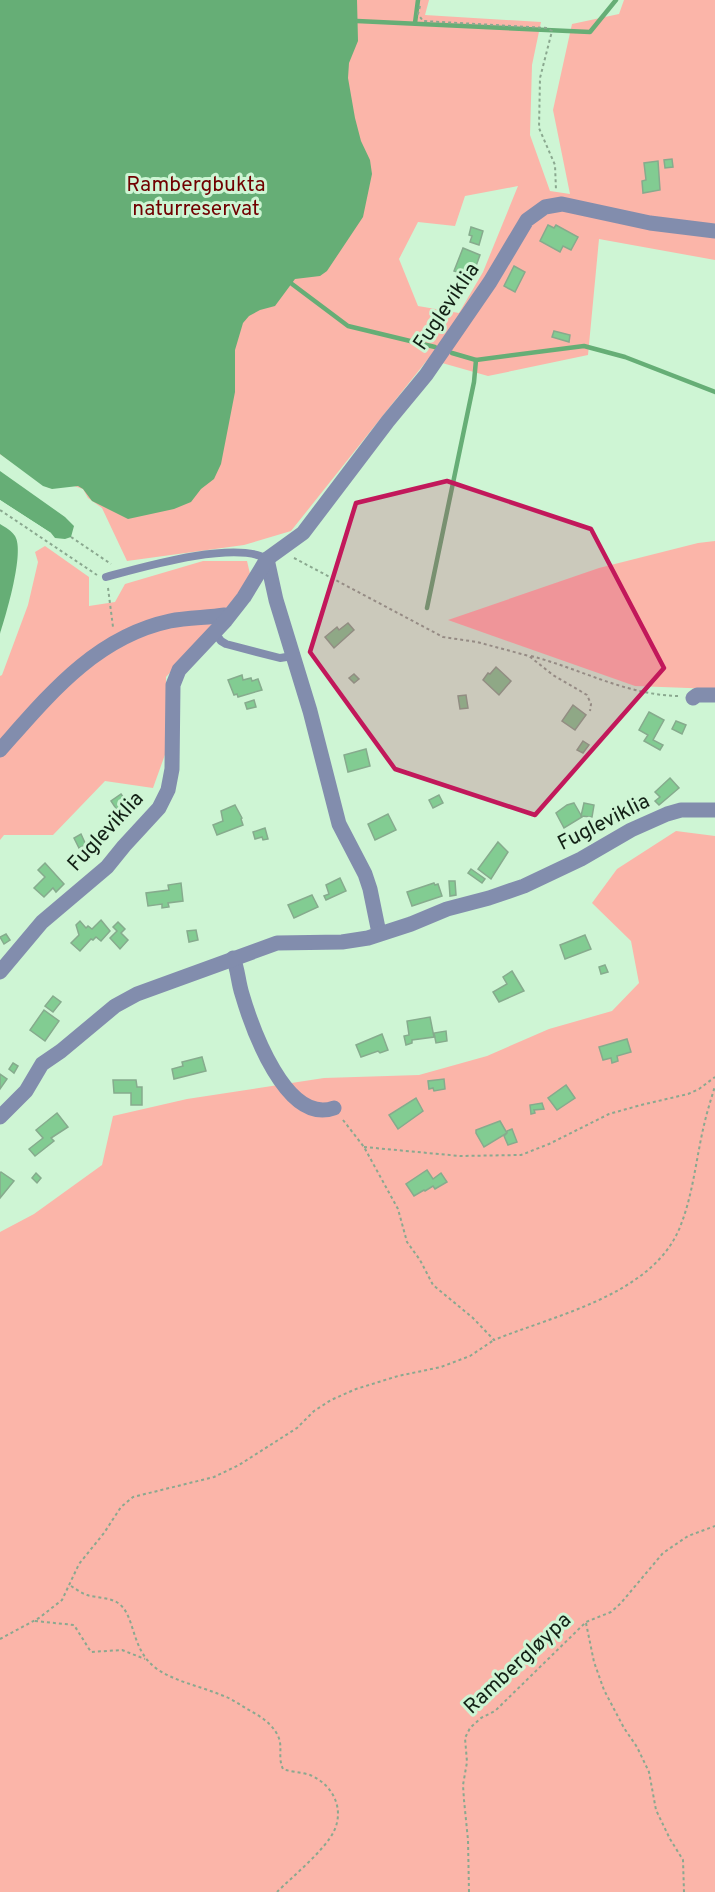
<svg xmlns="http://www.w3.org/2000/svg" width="715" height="1892" font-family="Overpass,sans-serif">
<rect width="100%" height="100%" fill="#cef5d4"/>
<g fill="#fbb5a9" fill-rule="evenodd">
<path d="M0,0H429L425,15L541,22L532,65L530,135L550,191L570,194L553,110L572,24L619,14L624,0H715V260L599,239L588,355L488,376L428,359L291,531L244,545L127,561L102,508L88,498L83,489L74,486L49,488L0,454ZM518,186L483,272L459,313L418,306L399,259L418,222L455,226L465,196Z"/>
<polygon points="715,541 715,689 635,686 448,620 599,568 698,543"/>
<polygon points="45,546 89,577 89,606 115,602 125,584 203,561 247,561 251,578 200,640 166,677 167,749 153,788 105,781 53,835 4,835 0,840 0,676 2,675 28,605 38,562 35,552"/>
<polygon points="676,831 715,836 715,1892 0,1892 0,1232 34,1214 102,1165 113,1116 187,1099 324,1078 419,1075 487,1056 549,1029 612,1011 639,983 631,941 592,903 617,869"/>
</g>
<g fill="#66ae76">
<polygon points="0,0 357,0 358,41 349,63 348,78 355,118 361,141 370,160 372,174 363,217 327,271 320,276 295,279 275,306 260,310 249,316 243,323 235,350 235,392 221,464 214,479 201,489 191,502 174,509 128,519 92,501 83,489 78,486 52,489 43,486 0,454"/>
<polygon points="0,471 65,517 74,526 71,537 65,539 55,538 51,533 0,500"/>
<path d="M0,524C5,527 12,531 15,536C25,552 6,615 0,634Z"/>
</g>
<polygon fill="#cef5d4" points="0,500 6,504 51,533 47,534 5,507 0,503"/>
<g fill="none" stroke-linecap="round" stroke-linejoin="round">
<g stroke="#66ae76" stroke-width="4.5">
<polyline points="357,21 590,32 616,0"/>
<polyline points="415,23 418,0"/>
<polyline points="292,284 348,326 435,347"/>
<polyline points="452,353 476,360 584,346 625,357 715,392"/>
<polyline points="427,608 474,382 476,360"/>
</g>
</g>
<g fill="#82cc92" stroke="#86ab8d" stroke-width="1.5">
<polygon points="672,159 673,167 665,168 664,160"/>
<polygon points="658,161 660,190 643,193 642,181 646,180 644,163"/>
<polygon points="548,225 554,228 556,225 578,237 571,250 563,246 560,252 540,241"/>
<polygon points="471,227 483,231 479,245 470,242 472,236 469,235"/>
<polygon points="463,248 480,255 472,277 454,271"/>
<polygon points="514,266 525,272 515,292 504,286"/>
<polygon points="554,331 570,335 569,342 552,337"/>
<polygon points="348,623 354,630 334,648 325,637 337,627 339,630"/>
<polygon points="496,667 511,681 499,695 483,680 488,673 490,674"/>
<polygon points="354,674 359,679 354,683 349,678"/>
<polygon points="242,675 243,680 251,678 252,681 258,679 262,690 238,697 237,694 234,695 228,680"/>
<polygon points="466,695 468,708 460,709 458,696"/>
<polygon points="254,700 256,707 247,709 245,703"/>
<polygon points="573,705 586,715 575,730 562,721"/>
<polygon points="649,712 664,720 653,740 663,745 660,750 644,741 648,735 639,730"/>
<polygon points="676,721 686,725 682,734 672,729"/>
<polygon points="583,741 589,745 583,753 577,750"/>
<polygon points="366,749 370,766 348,772 344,755"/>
<polygon points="670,778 679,788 659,805 655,801 660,797 655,792"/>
<polygon points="121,794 133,811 114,825 108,816 117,810 111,801"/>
<polygon points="439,795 443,803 433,808 429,800"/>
<polygon points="574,803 582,817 564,828 556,813 567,805"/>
<polygon points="584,803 594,805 592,817 581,816"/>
<polygon points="235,805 242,818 241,819 243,825 217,835 213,825 223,821 221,811"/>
<polygon points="388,814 396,830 375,840 368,824"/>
<polygon points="265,828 268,839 263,840 262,837 255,839 253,832"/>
<polygon points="81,834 86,845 79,848 74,838"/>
<polygon points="498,842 508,852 491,879 478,869"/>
<polygon points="93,846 97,853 85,860 81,854"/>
<polygon points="45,863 64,884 56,892 53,888 44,897 34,888 45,877 38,870"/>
<polygon points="471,869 485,879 482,883 468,873"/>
<polygon points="340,878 346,891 326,900 324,896 329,894 326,885"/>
<polygon points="449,881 455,881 456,895 450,896"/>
<polygon points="181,883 183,901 168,903 169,907 162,908 162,904 148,906 146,893 169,890 168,885"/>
<polygon points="434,883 435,885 438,884 442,896 412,906 407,892"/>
<polygon points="312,895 318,907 294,918 288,905"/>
<polygon points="101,920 110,931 101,941 96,937 93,940 91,939 80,951 71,943 79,935 76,925 80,921 86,928 88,926 92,929"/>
<polygon points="118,922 125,929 121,933 128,940 120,949 110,938 117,931 113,927"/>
<polygon points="196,930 198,940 189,942 187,931"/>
<polygon points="6,934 10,940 4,944 0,937"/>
<polygon points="585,935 591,949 565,959 560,945"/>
<polygon points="605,965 608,972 601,974 599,967"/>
<polygon points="512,971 524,991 499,1002 493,992 507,984 503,977"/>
<polygon points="53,996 61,1002 53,1012 45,1006"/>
<polygon points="44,1010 59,1021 45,1041 30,1030"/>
<polygon points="430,1017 434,1037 412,1040 412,1043 406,1045 404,1036 409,1035 407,1021"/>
<polygon points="446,1031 447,1041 436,1043 434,1033"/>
<polygon points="382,1034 388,1050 380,1053 378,1051 361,1057 356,1045"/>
<polygon points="627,1039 631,1052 617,1056 618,1061 612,1063 611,1058 603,1060 599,1047"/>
<polygon points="202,1057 206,1071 174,1079 172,1069 183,1066 182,1062"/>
<polygon points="13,1063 18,1066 14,1073 9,1069"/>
<polygon points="0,1074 7,1079 0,1089"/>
<polygon points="444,1079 445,1089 434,1091 433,1088 429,1089 428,1081"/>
<polygon points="113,1080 136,1080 137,1087 142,1087 142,1105 131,1105 131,1093 114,1093"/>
<polygon points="566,1085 575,1098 557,1110 548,1098"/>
<polygon points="416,1098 423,1111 398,1129 389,1115"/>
<polygon points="542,1103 544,1109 534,1110 535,1113 531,1114 530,1105"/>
<polygon points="57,1113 68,1127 51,1138 54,1141 35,1156 29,1149 43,1138 36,1130"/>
<polygon points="500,1121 507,1133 484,1147 476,1133 476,1130"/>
<polygon points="512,1129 517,1142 508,1145 504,1136 507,1133 507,1131"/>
<polygon points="427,1170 433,1179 441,1173 447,1182 435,1189 433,1186 425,1191 424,1190 414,1196 406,1184"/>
<polygon points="1,1172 14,1181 0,1198 0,1173"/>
<polygon points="36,1173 41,1178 37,1183 32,1178"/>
</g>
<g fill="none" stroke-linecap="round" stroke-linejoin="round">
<g stroke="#8aa88f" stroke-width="2" stroke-dasharray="3 3" stroke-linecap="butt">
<polyline points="420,6 418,14 423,21 547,28 552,31 540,78 539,128 555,165 556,190"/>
<polyline points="0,510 97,575"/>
<polyline points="71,537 111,564"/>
<polyline points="294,558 443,637 477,642 529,656 553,675 587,695 591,704 590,711"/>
<polyline points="108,588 113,627"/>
<path d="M531,656C581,669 626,695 678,696"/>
<path d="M343,1120L364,1147L398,1209L407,1242L420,1260L433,1285L473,1318L494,1340C555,1315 653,1295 680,1227C693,1195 696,1159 704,1125C707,1112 711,1099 715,1086"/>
<polyline points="364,1147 460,1156 521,1155 549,1144 609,1114 641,1105 688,1094 699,1089 715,1077"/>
<path d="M71,1586C76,1589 81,1593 87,1595C96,1598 109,1597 118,1603C136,1615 130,1650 157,1669C176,1682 200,1686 221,1695C231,1698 240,1705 249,1710C260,1716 271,1723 277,1734C284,1746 277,1756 283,1769C291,1772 301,1772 310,1775C332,1784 345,1808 334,1831C325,1850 293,1876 277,1892"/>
<polyline points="35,1621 74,1625 91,1652 122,1650 145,1659"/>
<polyline points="586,1623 594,1662 604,1690 624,1728 637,1747 649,1772 656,1810 670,1839 683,1860 684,1892"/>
<polyline points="0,1639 39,1618 62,1600 79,1564 104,1533 121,1507 133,1497 214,1477 239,1465 297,1428 314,1411 331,1400 356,1389 398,1376 441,1367 470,1356 494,1340"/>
<polyline points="469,1892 468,1840 464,1800 463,1785 467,1762 465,1738 470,1728 481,1718 495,1711 586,1622 611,1612 621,1603 663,1553 688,1536 715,1526"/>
</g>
<g stroke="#828dad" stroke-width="8">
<path d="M106,577C143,567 235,540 267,559"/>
<polyline points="215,633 221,641 226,644 280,658 293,656"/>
</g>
<g stroke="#828dad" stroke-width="15">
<polyline points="267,559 276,600 310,711 339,824 365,874 370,889 379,933"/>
<polyline points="693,698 697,695 715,695"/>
<path d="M0,750C48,696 95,637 170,621C188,617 207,618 225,615L228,616"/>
<path d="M233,958C238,969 238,982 242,994C252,1028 286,1125 334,1108"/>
<polyline points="0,972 42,922 107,867 124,846 159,808 168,790 172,769 173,685 179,670 226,620 244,597 267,559 303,533 388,421 426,375 490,282 527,220 545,207 562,204 650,223 715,231"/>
<polyline points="0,1117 26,1091 42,1064 61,1051 115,1006 137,994 277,943 342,942 368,938 411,924 447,909 489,898 524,886 581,859 631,830 667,814 681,810 715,810"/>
</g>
</g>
<path fill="#c2185b" fill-opacity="0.2" stroke="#c2185b" stroke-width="4.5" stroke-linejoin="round" d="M447,481L591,529L664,668L535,815L395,769L310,652L356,503Z"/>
<g text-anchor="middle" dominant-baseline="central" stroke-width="6" stroke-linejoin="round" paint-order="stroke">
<g font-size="21" fill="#700000" stroke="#cef5d4">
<text x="196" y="185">Rambergbukta<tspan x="196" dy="24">naturreservat</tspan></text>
</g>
<g font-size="21" fill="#132116" stroke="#cef5d4">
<text transform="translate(447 307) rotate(-56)">Fugleviklia</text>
<text transform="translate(604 823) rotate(-27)">Fugleviklia</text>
<text transform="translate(106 832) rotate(-47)">Fugleviklia</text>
<text transform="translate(518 1664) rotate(-43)">Rambergløypa</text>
</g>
</g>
</svg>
